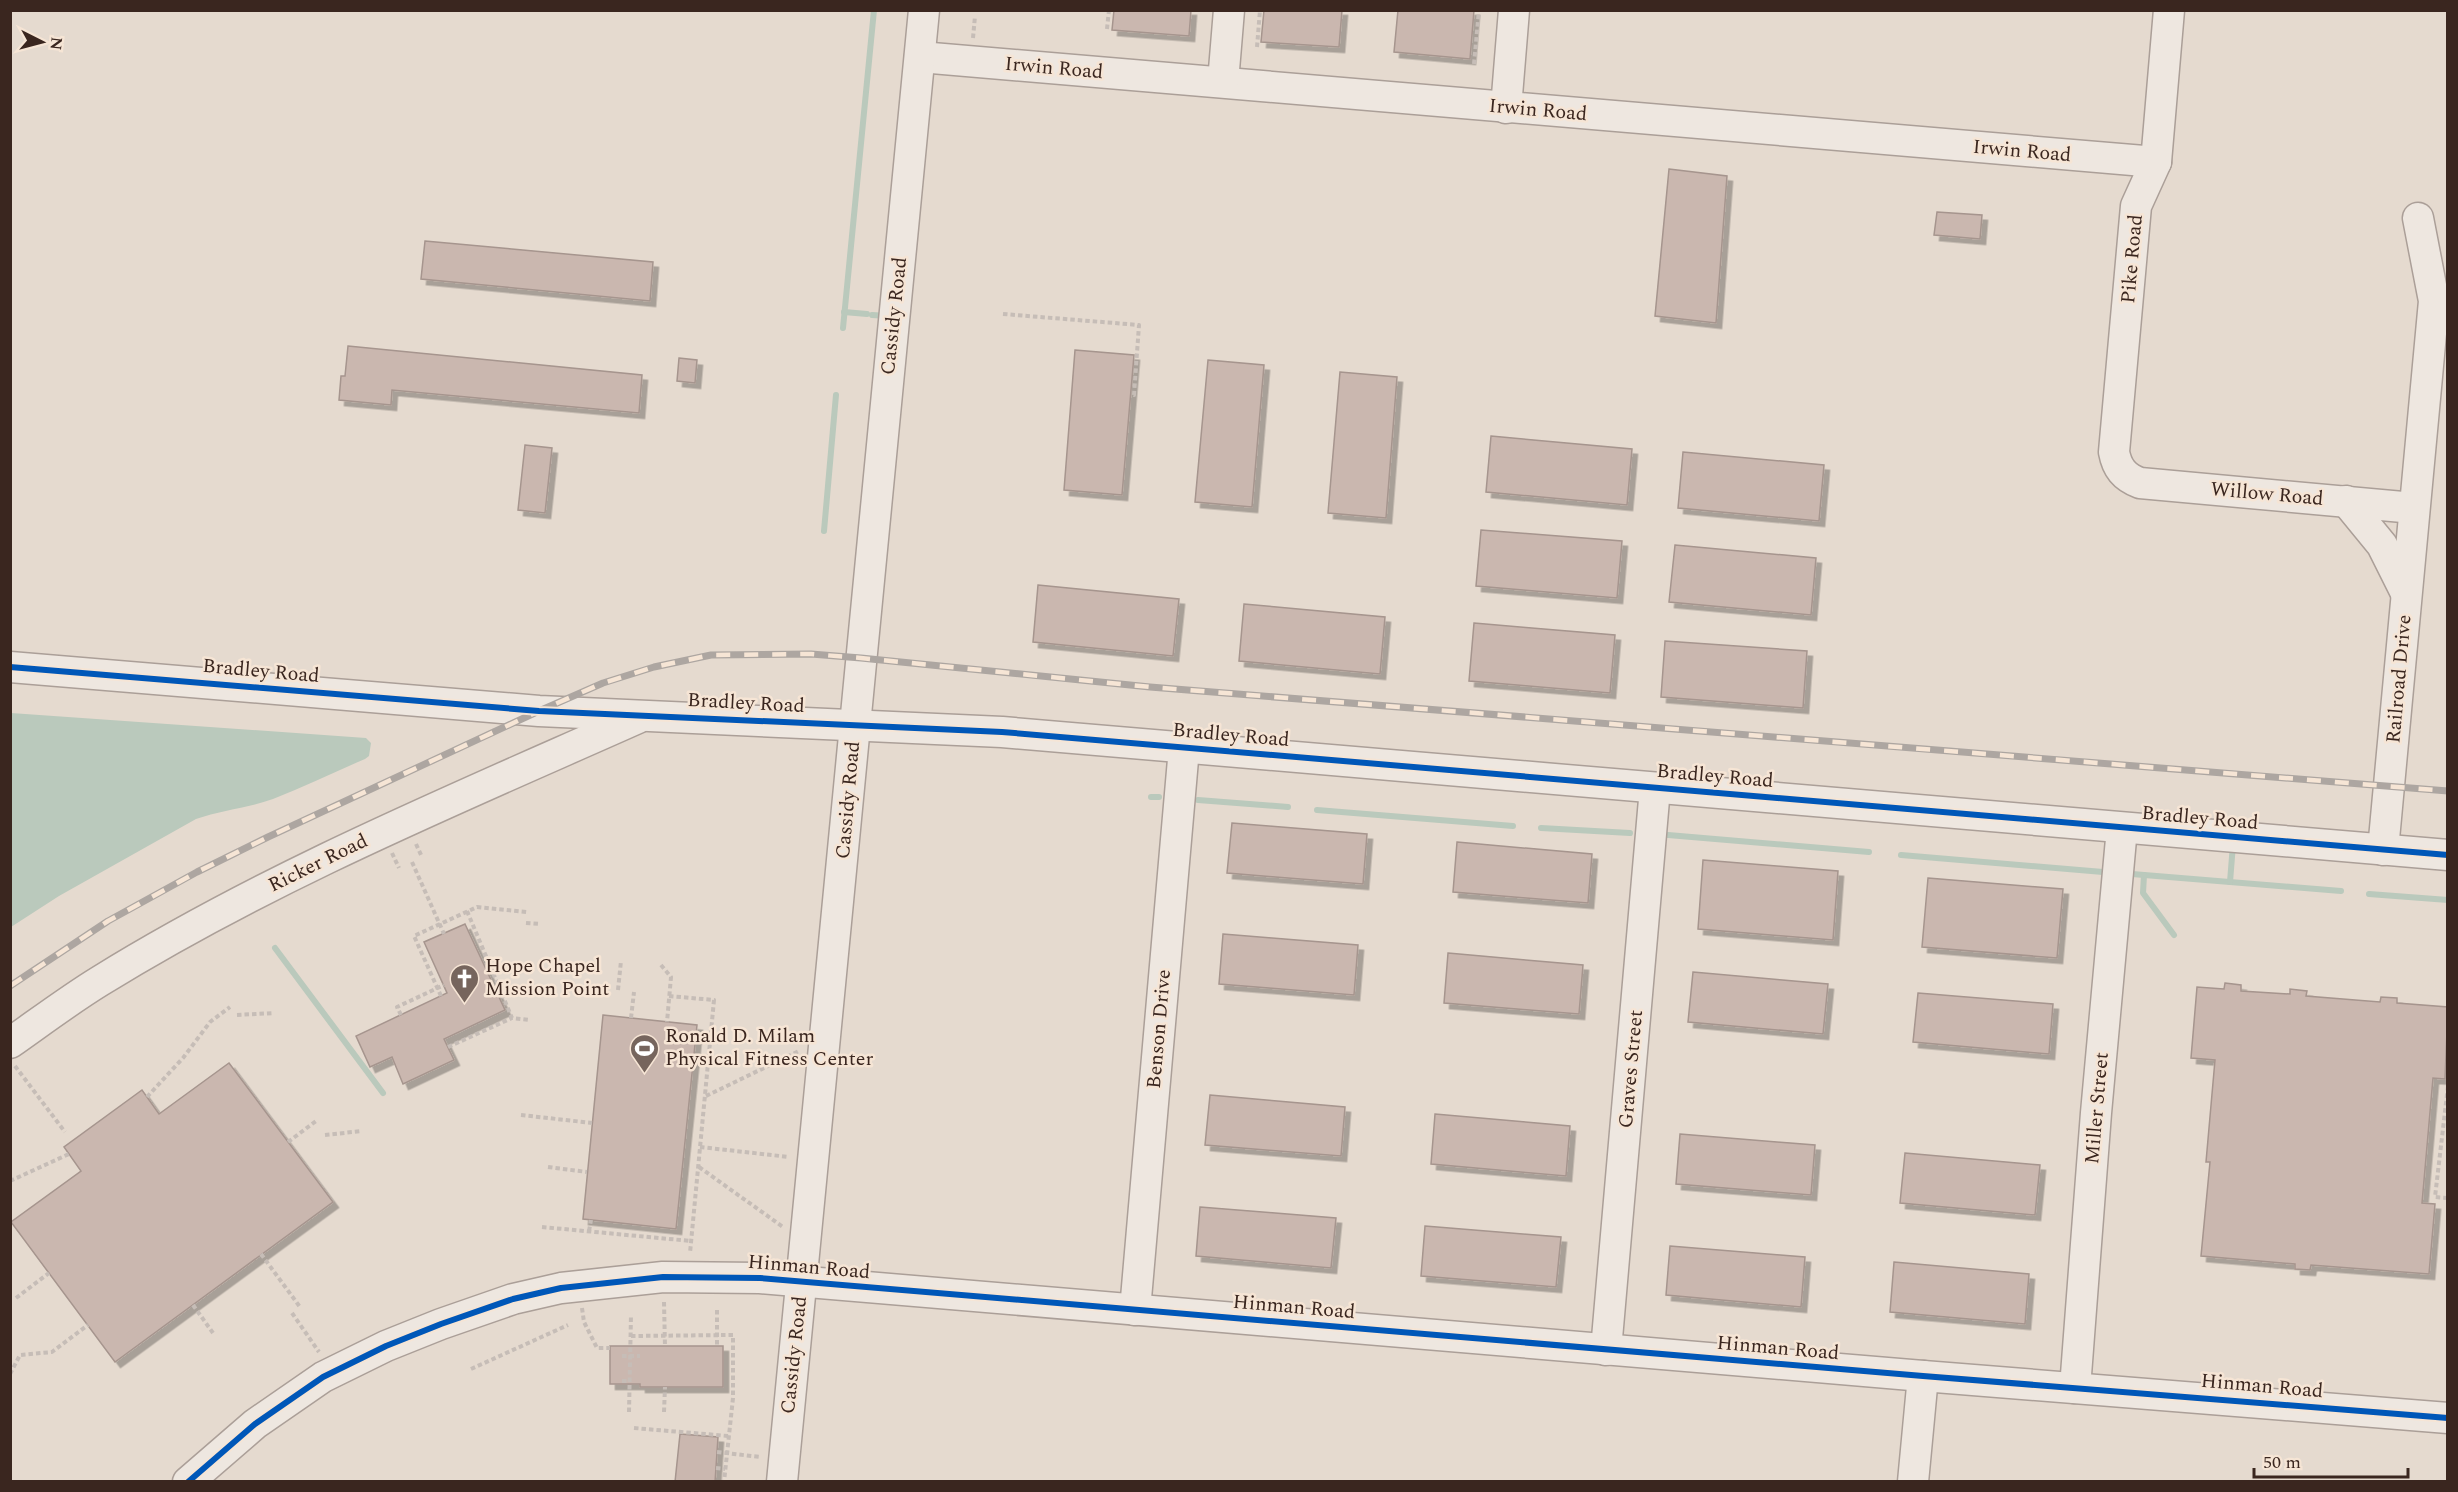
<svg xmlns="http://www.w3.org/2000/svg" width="2458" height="1492" font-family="Spectral,serif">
<defs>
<filter id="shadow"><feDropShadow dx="5.5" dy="5.5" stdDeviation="0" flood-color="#0004"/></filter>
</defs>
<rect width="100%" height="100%" fill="#e5dacf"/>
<path fill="#bac9bc" d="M11,713L366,738L371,743L369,756L365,759C334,772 304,787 273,799C248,808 221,810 196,819L59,896L11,927Z"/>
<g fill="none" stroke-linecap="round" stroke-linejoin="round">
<g stroke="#bac9bc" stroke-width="6">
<polyline points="844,312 867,314"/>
<polyline points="872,315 888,316"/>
<polyline points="843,328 874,10"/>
<polyline points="824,531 836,395"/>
<polyline points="1151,797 1159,797"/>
<polyline points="1198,800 1288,807"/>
<polyline points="1317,810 1513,826"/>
<polyline points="1541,828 1630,833"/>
<polyline points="1668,835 1869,852"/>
<polyline points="1901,855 2103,872"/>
<polyline points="2132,874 2341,891"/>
<polyline points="2144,875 2143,893 2174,935"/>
<polyline points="2230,882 2233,844"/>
<polyline points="2369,894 2448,900"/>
<polyline points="275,948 383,1093"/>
</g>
</g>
<g fill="#cab7af" stroke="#a6958e" stroke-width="1.5" filter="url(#shadow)">
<polygon points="1114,10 1191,10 1189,36 1112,30"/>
<polygon points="1264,10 1342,10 1339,47 1261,42"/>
<polygon points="1398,10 1474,10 1470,59 1394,52"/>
<polygon points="1669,169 1727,176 1716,323 1655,316"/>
<polygon points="1937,212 1982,215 1980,239 1934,235"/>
<polygon points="425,241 653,262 650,301 421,279"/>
<polygon points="348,346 642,375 639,413 392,390 391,405 339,400 341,376 345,376"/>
<polygon points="1075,350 1134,355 1122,495 1064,490"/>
<polygon points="679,358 697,360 695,383 677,381"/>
<polygon points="1208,360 1264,365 1252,507 1195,502"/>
<polygon points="1340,372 1397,377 1386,518 1328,513"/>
<polygon points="1491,436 1632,449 1627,505 1486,492"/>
<polygon points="525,445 552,448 545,513 518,510"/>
<polygon points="1683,452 1824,465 1819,521 1678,508"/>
<polygon points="1481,530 1622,541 1617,598 1476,586"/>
<polygon points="1675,545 1816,558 1811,615 1669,602"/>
<polygon points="1038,585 1179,599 1173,656 1033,642"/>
<polygon points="1244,604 1385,617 1380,674 1239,661"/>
<polygon points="1474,623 1615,635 1610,693 1469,681"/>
<polygon points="1665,641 1807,651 1803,708 1661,697"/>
<polygon points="1232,823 1367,834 1363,884 1227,873"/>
<polygon points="1457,842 1592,854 1588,903 1453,892"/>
<polygon points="1703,860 1838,871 1833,940 1698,929"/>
<polygon points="1928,878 2063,889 2057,958 1922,947"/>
<polygon points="465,924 505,1010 444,1039 454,1060 403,1084 392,1057 370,1067 356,1036 447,993 424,942"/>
<polygon points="1223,934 1358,945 1354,995 1219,984"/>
<polygon points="1448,953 1583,965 1579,1014 1444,1003"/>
<polygon points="1693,972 1828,984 1823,1034 1688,1022"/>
<polygon points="2225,983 2241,985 2241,991 2290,994 2290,989 2307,991 2306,996 2380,1002 2381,997 2397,998 2397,1003 2448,1007 2445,1079 2433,1078 2422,1203 2435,1204 2429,1274 2311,1265 2310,1270 2295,1269 2295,1264 2201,1256 2210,1162 2206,1162 2215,1060 2191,1058 2197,987 2224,989"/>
<polygon points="1918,993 2053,1004 2049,1054 1913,1042"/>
<polygon points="603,1015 697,1025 676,1229 583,1219"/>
<polygon points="229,1063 333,1202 115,1362 11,1222 81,1171 64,1147 142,1090 159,1114"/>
<polygon points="1210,1095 1345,1107 1341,1156 1205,1145"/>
<polygon points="1435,1114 1570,1126 1566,1176 1431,1164"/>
<polygon points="1680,1134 1815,1145 1811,1195 1676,1184"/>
<polygon points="1905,1153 2040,1165 2035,1215 1900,1203"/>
<polygon points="1200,1207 1336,1218 1331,1268 1196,1256"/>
<polygon points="1425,1226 1561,1237 1556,1287 1421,1276"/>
<polygon points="1670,1246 1805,1257 1801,1307 1666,1295"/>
<polygon points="1894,1262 2029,1274 2025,1324 1890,1312"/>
<polygon points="610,1346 723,1346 723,1387 640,1387 640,1384 610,1384"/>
<polygon points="680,1434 718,1437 715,1482 675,1482"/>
</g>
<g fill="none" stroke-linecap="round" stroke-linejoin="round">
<defs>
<g id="minor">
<path d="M2169,10L2156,162L2136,206L2114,452C2117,468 2124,477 2140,483L2414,508"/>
<polyline points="920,57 2156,162"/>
<polyline points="1223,82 1229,10"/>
<polyline points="1506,108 1514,10"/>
<polyline points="2346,501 2382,545 2406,593"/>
<polyline points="10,667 539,711 1002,732 2448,855"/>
<polyline points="2383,850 2434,301 2418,218"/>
<path d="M10,1043C40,1022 69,1000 100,981C270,876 456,799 638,718"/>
<polyline points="1135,1310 1184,748"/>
<polyline points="1606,1350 1655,788"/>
<polyline points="2075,1388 2096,1113 2122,828"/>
<polyline points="188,1482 255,1424 323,1377 386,1346 441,1324 513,1299 561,1288 663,1277 760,1278 1923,1376 2448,1418"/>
<polyline points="782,1482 924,10"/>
<polyline points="1913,1482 1923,1376"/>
</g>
</defs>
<use href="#minor" stroke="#ab9f98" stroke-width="33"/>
<g stroke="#c6bdb7" stroke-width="4" stroke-dasharray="4.5 3" stroke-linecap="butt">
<polyline points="1107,29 1109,10"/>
<polyline points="973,38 975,16"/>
<polyline points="1257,47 1260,10"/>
<polyline points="1474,64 1479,10"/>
<polyline points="1003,314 1139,325 1134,395 1131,394"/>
<polyline points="416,844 422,857"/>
<polyline points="392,853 399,868"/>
<polyline points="412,862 444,934"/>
<polyline points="467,911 512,1018 530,1020"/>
<polyline points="526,923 540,924"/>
<polyline points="661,965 671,977 667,1022"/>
<polyline points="618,990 621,961"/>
<polyline points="441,996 414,936 477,907 527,912"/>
<polyline points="669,996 714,1000 690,1253"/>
<polyline points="237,1015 274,1013"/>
<polyline points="401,1015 397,1007 444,985"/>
<polyline points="631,1018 634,992"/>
<polyline points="448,1047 512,1018"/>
<polyline points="15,1066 65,1132"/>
<polyline points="2448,1086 2435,1197 2448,1198"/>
<polyline points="706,1096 799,1051"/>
<polyline points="147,1097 183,1058 210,1022 230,1007"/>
<polyline points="521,1115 592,1123"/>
<polyline points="325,1135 362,1131"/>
<polyline points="288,1142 316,1121"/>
<polyline points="700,1147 789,1157"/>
<polyline points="548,1167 587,1172"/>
<polyline points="699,1167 783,1227"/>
<polyline points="10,1181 69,1154"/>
<polyline points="542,1227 691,1241"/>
<polyline points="589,1231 591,1220"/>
<polyline points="261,1254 300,1307"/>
<polyline points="16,1298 49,1273"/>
<polyline points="664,1302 665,1347"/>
<polyline points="193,1305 213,1333"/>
<polyline points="582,1308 584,1322 597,1348 610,1348"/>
<polyline points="717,1310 717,1346"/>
<polyline points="292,1313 319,1352"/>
<polyline points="631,1336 733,1335 733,1398 724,1482"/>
<polyline points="622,1356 640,1356"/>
<polyline points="471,1369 568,1325"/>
<polyline points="10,1374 20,1355 52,1352 88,1325"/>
<polyline points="622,1381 628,1381"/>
<polyline points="629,1412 631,1315"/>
<polyline points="664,1412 665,1387"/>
<polyline points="634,1428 728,1436"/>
<polyline points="717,1452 760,1457"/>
<polyline points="716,1468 725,1469"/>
</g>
<use href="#minor" stroke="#eee7e0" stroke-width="30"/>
<defs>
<polyline id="rail" points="10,986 108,921 197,872 268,837 539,711 603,683 654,667 711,655 811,654 861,658 1150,687 2448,791"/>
</defs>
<use href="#rail" stroke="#ada6a1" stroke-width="7"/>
<use href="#rail" stroke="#f6e5d5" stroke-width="4.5" stroke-dasharray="14" stroke-linecap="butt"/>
<defs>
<g id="cycleway">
<polyline points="10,667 539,711 1002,732 2448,855"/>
<polyline points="188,1482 255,1424 323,1377 386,1346 441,1324 513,1299 561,1288 663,1277 760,1278 1923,1376 2448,1418"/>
</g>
</defs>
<use href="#cycleway" stroke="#f6e5d5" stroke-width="10"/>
<use href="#cycleway" stroke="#0057b8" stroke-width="6"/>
</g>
<defs>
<symbol id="church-pin" viewBox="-11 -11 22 30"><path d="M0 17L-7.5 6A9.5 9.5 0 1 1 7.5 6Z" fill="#76655d" stroke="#f6e5d5"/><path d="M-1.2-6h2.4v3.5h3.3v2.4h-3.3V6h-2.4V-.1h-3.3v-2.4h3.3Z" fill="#fff"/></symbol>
<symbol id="stadium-pin" viewBox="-11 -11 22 30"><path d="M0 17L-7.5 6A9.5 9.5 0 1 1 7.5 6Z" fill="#76655d" stroke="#f6e5d5"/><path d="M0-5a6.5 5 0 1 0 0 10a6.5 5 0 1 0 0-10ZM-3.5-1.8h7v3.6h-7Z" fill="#fff"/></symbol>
</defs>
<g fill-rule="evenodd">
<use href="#church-pin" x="448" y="962" width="33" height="45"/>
<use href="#stadium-pin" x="628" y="1032" width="33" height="45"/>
</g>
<g text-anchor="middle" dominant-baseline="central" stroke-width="5" stroke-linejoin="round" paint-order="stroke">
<g font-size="20" fill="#3a261f" stroke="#f6e5d5">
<text transform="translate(1054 68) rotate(5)">Irwin Road</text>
<text transform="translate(1538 110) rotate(5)">Irwin Road</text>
<text transform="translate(2022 151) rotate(5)">Irwin Road</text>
<text transform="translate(2132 259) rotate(-85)">Pike Road</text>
<text transform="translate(894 316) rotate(-84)">Cassidy Road</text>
<text transform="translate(2267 494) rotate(5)">Willow Road</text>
<text transform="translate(261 671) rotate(5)">Bradley Road</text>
<text transform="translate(2399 679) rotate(-85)">Railroad Drive</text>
<text transform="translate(746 703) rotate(3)">Bradley Road</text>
<text transform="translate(1231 735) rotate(5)">Bradley Road</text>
<text transform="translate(1715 776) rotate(5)">Bradley Road</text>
<text transform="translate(848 800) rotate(-85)">Cassidy Road</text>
<text transform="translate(2200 818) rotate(5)">Bradley Road</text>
<text transform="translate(318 863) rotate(-26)">Ricker Road</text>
<text transform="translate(1159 1029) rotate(-85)">Benson Drive</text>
<text transform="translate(1631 1069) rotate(-85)">Graves Street</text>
<text transform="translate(2097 1108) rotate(-85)">Miller Street</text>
<text transform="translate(809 1267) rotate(5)">Hinman Road</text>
<text transform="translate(1294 1307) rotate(5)">Hinman Road</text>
<text transform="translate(1778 1348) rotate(5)">Hinman Road</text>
<text transform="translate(794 1355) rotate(-84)">Cassidy Road</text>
<text transform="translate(2262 1386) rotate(5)">Hinman Road</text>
</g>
<g font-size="20" fill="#3a261f" stroke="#f6e5d5" text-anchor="start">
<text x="485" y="966">Hope Chapel<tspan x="485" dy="23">Mission Point</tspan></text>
<text x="665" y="1036">Ronald D. Milam<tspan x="665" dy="23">Physical Fitness Center</tspan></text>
</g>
</g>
<rect width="2458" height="1492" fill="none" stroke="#3a261f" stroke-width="24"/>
<g transform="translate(42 42) rotate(96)" stroke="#f6e5d5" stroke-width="4.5" paint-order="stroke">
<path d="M0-4.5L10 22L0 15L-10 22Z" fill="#3a261f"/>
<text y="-9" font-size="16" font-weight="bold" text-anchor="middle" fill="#3a261f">N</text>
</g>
<path d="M2254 1468v9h154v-9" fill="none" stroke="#3a261f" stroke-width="3"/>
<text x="2263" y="1468" font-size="18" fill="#3a261f" stroke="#f6e5d5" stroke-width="4.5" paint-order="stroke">50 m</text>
</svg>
